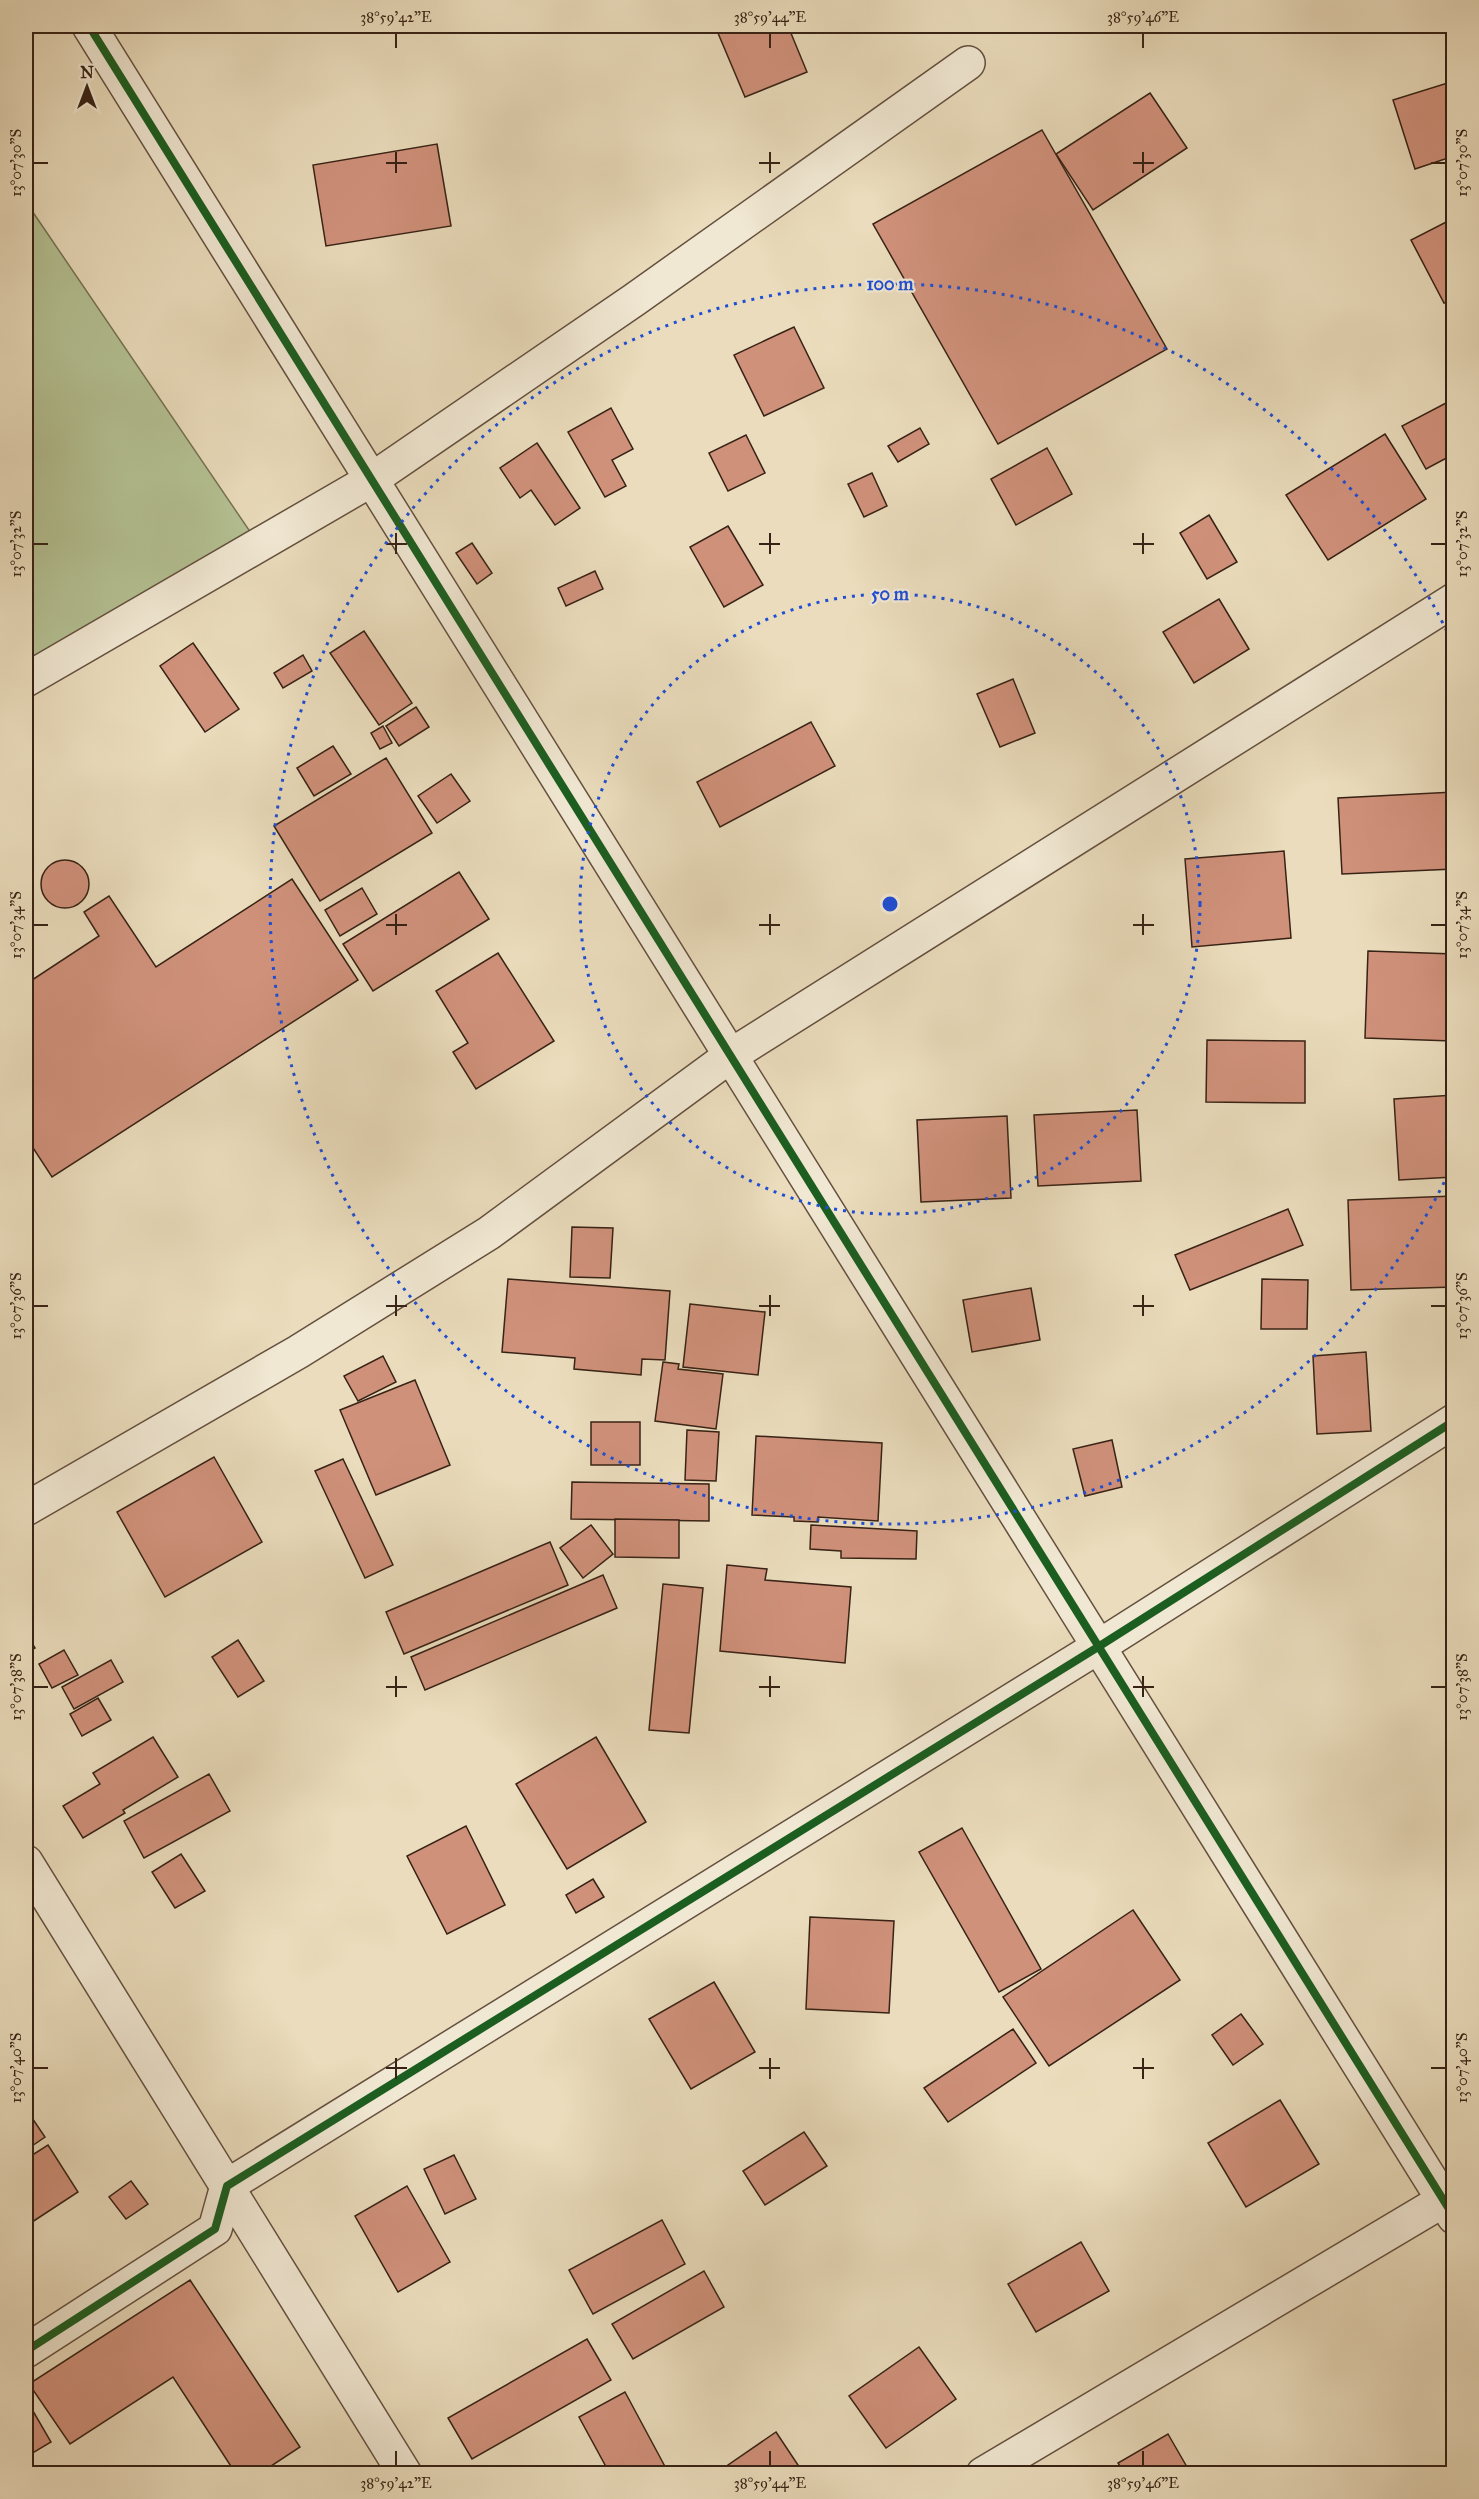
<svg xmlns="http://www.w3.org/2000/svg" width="1479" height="2499" font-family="'IM FELL Great Primer',serif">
<rect width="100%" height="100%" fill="#eadcbc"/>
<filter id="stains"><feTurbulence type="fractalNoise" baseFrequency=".00333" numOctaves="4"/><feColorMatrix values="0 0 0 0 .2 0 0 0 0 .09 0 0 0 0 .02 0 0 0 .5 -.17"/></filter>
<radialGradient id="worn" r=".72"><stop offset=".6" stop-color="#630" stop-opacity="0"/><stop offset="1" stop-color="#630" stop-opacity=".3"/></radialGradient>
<polygon fill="#b4c193" stroke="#767254" stroke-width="1.5" points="26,202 253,536 26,679"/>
<g fill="#d0917b" stroke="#372215" stroke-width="1.5">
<polygon points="715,26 788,26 807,72 745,97"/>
<polygon points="1454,81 1454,156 1415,169 1393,100"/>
<polygon points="1150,93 1187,148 1093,210 1056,154"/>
<polygon points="1042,130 1167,349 998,444 873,224"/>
<polygon points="437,144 451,226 326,246 313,165"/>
<polygon points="1454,218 1454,299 1444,303 1411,240"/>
<polygon points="794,327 824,388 764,416 734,355"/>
<polygon points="1446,403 1454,417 1454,454 1426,469 1402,426"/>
<polygon points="611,408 633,449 612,460 626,486 605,497 568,432"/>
<polygon points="920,428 929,444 898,462 888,446"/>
<polygon points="1385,434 1426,499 1328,560 1286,495"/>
<polygon points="746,435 765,473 728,491 709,453"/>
<polygon points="537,443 580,508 555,525 531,490 520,498 500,468"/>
<polygon points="1047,448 1072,494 1016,525 991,479"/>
<polygon points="872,473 887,506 864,517 848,484"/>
<polygon points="1209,515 1237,562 1207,579 1180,533"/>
<polygon points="728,526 763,585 724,607 690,547"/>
<polygon points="472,543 492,573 477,584 456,553"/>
<polygon points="595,571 603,589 566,606 558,588"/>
<polygon points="1219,599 1249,649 1194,683 1163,632"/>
<polygon points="364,631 412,703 379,725 330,653"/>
<polygon points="193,643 239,709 205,732 160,666"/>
<polygon points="303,655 312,671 283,688 274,673"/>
<polygon points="1013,679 1035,733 1000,747 977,694"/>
<polygon points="416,707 429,727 399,746 386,726"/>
<polygon points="811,722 835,766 720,827 697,782"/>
<polygon points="383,726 392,743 380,749 371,733"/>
<polygon points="333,746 351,774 314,796 297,768"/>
<polygon points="386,758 432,833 320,901 274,826"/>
<polygon points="451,774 470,801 437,823 418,796"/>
<polygon points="1454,792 1454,869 1342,874 1338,798"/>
<polygon points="1284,851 1291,938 1192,947 1185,859"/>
<circle cx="65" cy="884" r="24"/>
<polygon points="459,872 489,919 373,991 343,944"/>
<polygon points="292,879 358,980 52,1177 26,1137 26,984 99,936 84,912 109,896 156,967"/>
<polygon points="362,888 377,914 340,936 325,910"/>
<polygon points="1368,951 1454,954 1452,1041 1365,1038"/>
<polygon points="498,953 554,1041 476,1089 453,1052 468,1043 436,991"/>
<polygon points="1207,1040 1305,1041 1305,1103 1206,1102"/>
<polygon points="1454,1095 1454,1177 1399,1180 1394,1099"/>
<polygon points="1137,1110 1141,1181 1038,1186 1034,1115"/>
<polygon points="1007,1116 1011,1198 921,1202 917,1120"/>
<polygon points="1454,1196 1454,1287 1351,1290 1348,1200"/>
<polygon points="1288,1209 1303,1245 1190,1290 1175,1255"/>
<polygon points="572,1227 613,1228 610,1278 570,1277"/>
<polygon points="508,1279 670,1291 665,1360 642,1359 641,1375 574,1369 575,1358 502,1352"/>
<polygon points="1262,1279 1308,1280 1307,1329 1261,1329"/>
<polygon points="1031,1288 1040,1340 972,1352 963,1300"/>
<polygon points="690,1304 765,1312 758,1375 683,1367"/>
<polygon points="1366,1352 1371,1431 1317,1434 1313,1356"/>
<polygon points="383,1356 396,1382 358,1401 344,1376"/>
<polygon points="663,1362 679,1364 678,1369 723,1374 716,1429 655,1421"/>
<polygon points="415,1380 450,1465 376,1495 340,1410"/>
<rect x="591" y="1422" width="49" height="43"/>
<polygon points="687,1430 719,1432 716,1481 685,1480"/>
<polygon points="756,1436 882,1443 878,1521 818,1517 818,1522 794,1521 794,1517 752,1515"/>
<polygon points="1112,1440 1122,1487 1085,1496 1073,1449"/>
<polygon points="214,1457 262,1542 165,1597 117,1512"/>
<polygon points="343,1459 393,1565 365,1578 315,1471"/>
<polygon points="572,1482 709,1484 709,1521 571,1519"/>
<polygon points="615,1519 679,1520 679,1558 615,1557"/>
<polygon points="591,1525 613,1554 583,1578 560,1548"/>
<polygon points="811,1525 917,1531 916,1559 841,1558 841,1551 810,1549"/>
<polygon points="550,1542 568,1585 404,1654 386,1612"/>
<polygon points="727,1565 767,1569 765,1580 851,1587 845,1663 720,1651"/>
<polygon points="603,1575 617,1608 425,1690 411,1657"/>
<polygon points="663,1584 703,1588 689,1733 649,1730"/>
<polygon points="26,1633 35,1648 26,1653"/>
<polygon points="238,1640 264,1681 238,1697 212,1657"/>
<polygon points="64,1650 78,1675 52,1688 39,1664"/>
<polygon points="111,1660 123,1682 74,1709 62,1687"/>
<polygon points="98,1698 111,1720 82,1736 70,1714"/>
<polygon points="153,1737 178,1777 123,1810 125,1813 83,1838 63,1806 100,1784 93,1773"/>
<polygon points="596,1737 646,1822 567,1869 516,1784"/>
<polygon points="209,1774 230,1811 144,1858 124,1821"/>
<polygon points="466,1826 505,1905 447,1934 407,1856"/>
<polygon points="962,1828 1041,1969 999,1992 919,1852"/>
<polygon points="181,1854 205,1891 175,1908 152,1872"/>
<polygon points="593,1879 604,1897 576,1913 566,1895"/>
<polygon points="1133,1910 1180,1980 1049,2066 1003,1997"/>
<polygon points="810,1917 894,1921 889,2013 806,2009"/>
<polygon points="714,1982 755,2052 691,2089 649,2019"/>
<polygon points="1241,2014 1263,2044 1233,2065 1212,2035"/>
<polygon points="1013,2029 1036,2063 948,2122 924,2088"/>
<polygon points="1280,2100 1319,2164 1246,2207 1208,2143"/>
<polygon points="26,2109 45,2137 29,2148 26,2143"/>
<polygon points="804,2132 827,2166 765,2205 743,2171"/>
<polygon points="48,2145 78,2192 26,2226 26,2159"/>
<polygon points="454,2155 476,2199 445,2214 424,2169"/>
<polygon points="131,2181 148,2204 126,2219 109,2197"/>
<polygon points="407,2186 450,2262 398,2292 355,2216"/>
<polygon points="662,2220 685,2264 593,2314 569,2270"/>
<polygon points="1081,2242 1109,2291 1036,2332 1008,2284"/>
<polygon points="704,2271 724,2307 633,2359 612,2324"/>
<polygon points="190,2280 300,2447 259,2474 236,2474 173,2377 70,2444 29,2384"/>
<polygon points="587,2339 611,2380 472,2459 448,2418"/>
<polygon points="919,2347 956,2399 886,2448 849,2396"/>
<polygon points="625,2392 669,2474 610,2474 579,2417"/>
<polygon points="26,2399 51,2442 26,2457"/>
<polygon points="776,2432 804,2474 715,2474"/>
<polygon points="1168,2434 1191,2474 1125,2474 1118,2463"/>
</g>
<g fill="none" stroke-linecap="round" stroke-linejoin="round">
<defs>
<g id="minor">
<polyline points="89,26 1454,2217"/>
<polyline points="26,680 371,480 634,300 968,63"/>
<polyline points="26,1509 298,1352 489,1233 730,1056 1454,600"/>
<polyline points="26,1862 405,2474"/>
<polyline points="26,2351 215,2229 227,2186 1098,1647 1454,1421"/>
<polyline points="983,2474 1454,2194"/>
</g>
</defs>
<use href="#minor" stroke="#64503f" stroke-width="36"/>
<use href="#minor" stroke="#f1e8d3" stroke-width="33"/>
<defs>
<g id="cycleway">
<polyline points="89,26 1454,2217"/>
<polyline points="26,2351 215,2229 227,2186 1098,1647 1454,1421"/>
</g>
</defs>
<use href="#cycleway" stroke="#f1e8d3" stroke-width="11"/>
<use href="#cycleway" stroke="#1b5e20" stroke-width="8"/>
</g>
<path fill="none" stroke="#372215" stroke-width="2" d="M396,33V48M770,33V48M1143,33V48M396,152V173M770,152V173M1143,152V173M33,163H48M386,163H407M759,163H780M1133,163H1154M1431,163H1446M396,533V554M770,533V554M1143,533V554M33,544H48M386,544H407M759,544H780M1133,544H1154M1431,544H1446M396,914V935M770,914V935M1143,914V935M33,925H48M386,925H407M759,925H780M1133,925H1154M1431,925H1446M396,1295V1316M770,1295V1316M1143,1295V1316M33,1306H48M386,1306H407M759,1306H780M1133,1306H1154M1431,1306H1446M396,1676V1697M770,1676V1697M1143,1676V1697M33,1687H48M386,1687H407M759,1687H780M1133,1687H1154M1431,1687H1446M396,2058V2079M770,2058V2079M1143,2058V2079M33,2068H48M386,2068H407M759,2068H780M1133,2068H1154M1431,2068H1446M396,2451V2466M770,2451V2466M1143,2451V2466"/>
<g fill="none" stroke="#1d4ed8" stroke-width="3" stroke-dasharray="3 6">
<circle cx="890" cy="904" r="310"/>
<path d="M1452 1166A620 620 0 1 1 1452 642"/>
</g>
<circle cx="890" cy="904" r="9" fill="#1d4ed8" stroke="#f1e8d3" stroke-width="3"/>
<g font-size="18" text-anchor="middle" font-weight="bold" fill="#1d4ed8" stroke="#f1e8d3" stroke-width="4.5" stroke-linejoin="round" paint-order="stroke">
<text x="890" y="290">100 m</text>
<text x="890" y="600">50 m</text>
</g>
<rect width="1479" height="2499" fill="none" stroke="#eadcbc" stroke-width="66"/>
<g transform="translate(87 87)" stroke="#f1e8d3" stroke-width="4.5" paint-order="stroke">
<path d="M0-4.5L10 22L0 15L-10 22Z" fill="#372215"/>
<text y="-9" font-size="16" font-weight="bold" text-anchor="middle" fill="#372215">N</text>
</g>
<rect x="33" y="33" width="1413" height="2433" fill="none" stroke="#372215" stroke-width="2"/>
<g font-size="15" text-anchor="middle" fill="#372215">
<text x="396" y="22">38°59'42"E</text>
<text x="770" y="22">38°59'44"E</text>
<text x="1143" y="22">38°59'46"E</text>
<text transform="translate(16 163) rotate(-90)" y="5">13°07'30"S</text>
<text transform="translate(1462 163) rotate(-90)" y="5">13°07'30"S</text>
<text transform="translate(16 544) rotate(-90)" y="5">13°07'32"S</text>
<text transform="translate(1462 544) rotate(-90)" y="5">13°07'32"S</text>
<text transform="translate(16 925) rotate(-90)" y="5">13°07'34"S</text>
<text transform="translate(1462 925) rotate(-90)" y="5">13°07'34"S</text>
<text transform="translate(16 1306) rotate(-90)" y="5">13°07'36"S</text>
<text transform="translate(1462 1306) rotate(-90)" y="5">13°07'36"S</text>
<text transform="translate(16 1687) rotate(-90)" y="5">13°07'38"S</text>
<text transform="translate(1462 1687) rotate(-90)" y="5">13°07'38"S</text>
<text transform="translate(16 2068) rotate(-90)" y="5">13°07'40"S</text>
<text transform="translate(1462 2068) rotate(-90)" y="5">13°07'40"S</text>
<text x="396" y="2488">38°59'42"E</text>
<text x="770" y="2488">38°59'44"E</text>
<text x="1143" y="2488">38°59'46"E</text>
</g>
<rect width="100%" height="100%" filter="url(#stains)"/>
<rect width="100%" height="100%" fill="url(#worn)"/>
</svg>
